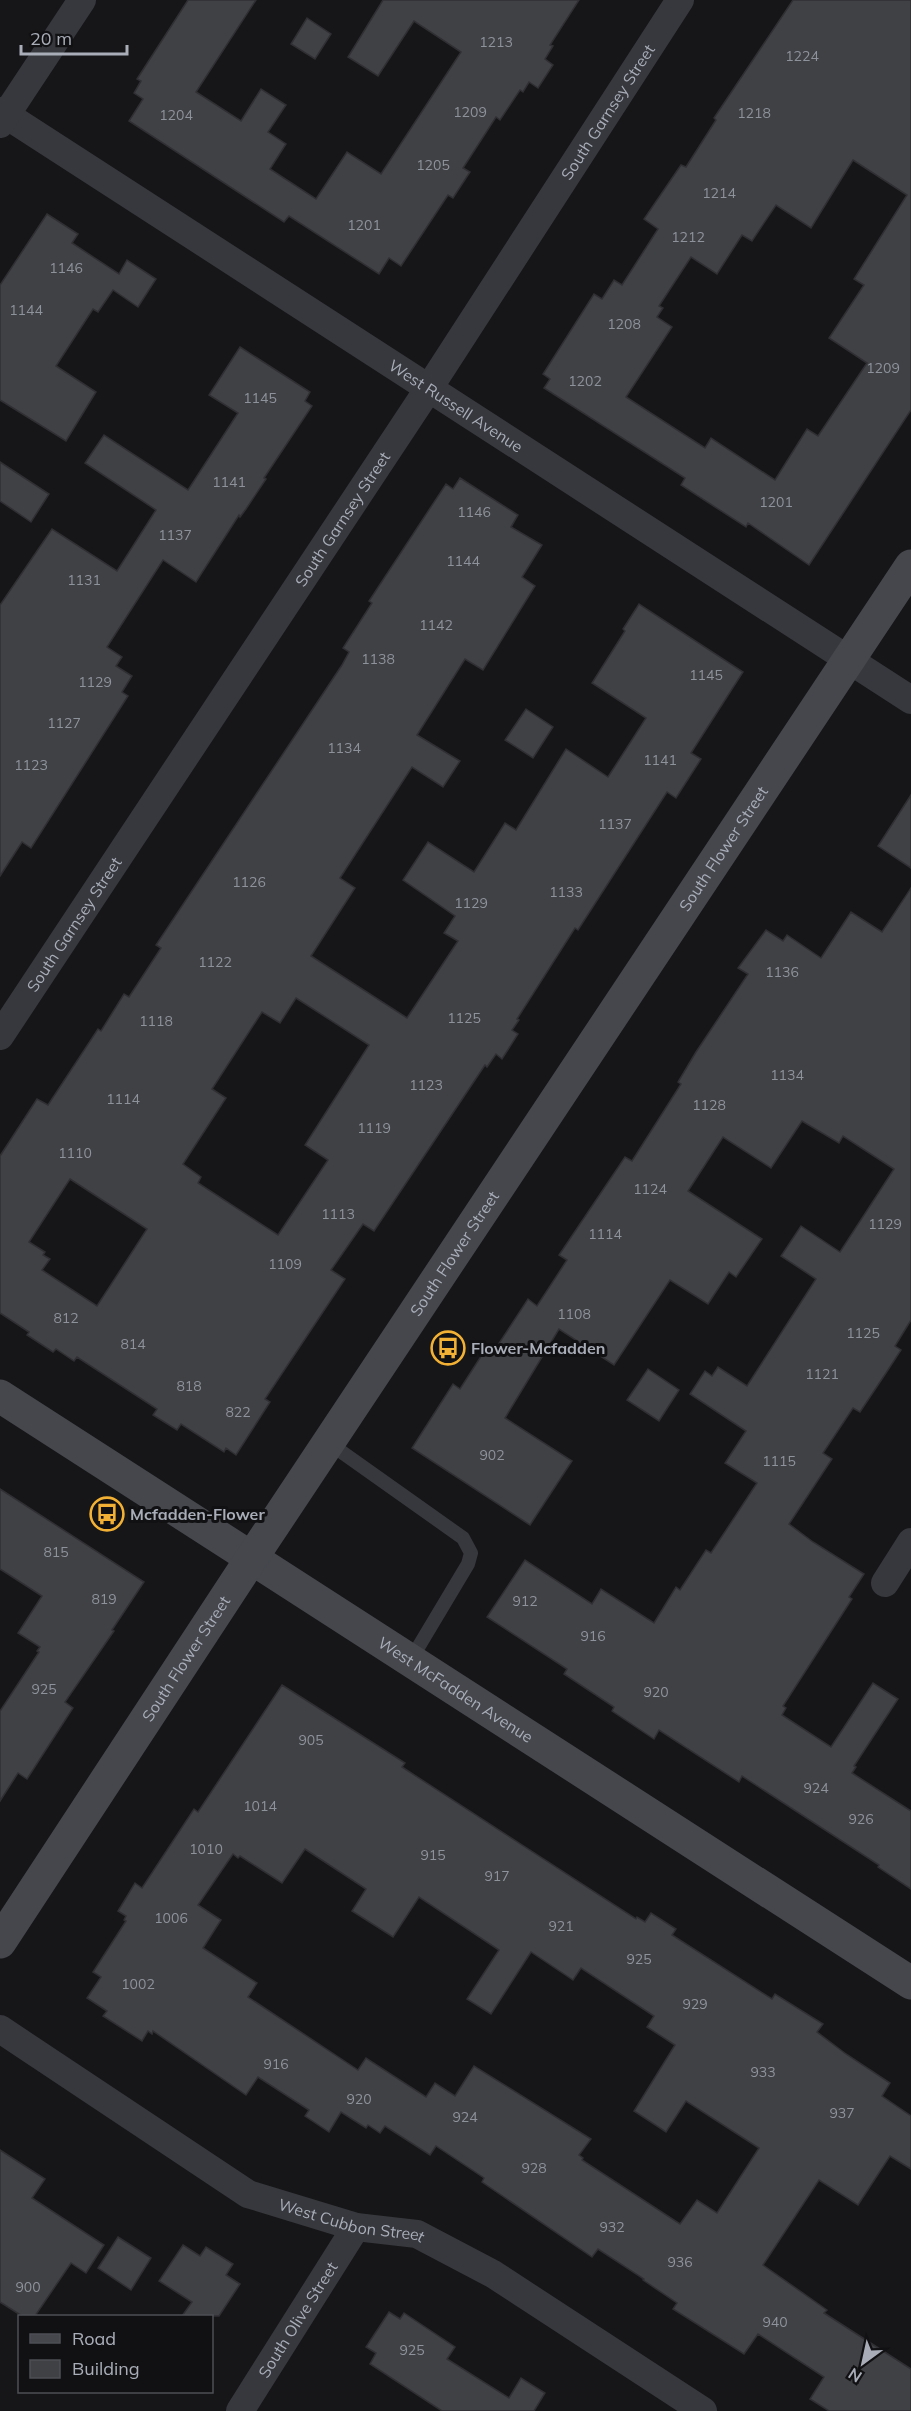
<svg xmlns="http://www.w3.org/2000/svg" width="911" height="2411" font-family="Mulish,sans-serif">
<rect width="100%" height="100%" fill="#161618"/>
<g fill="#404145" stroke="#303034" stroke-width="1.5" fill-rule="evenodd">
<polygon points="188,0 256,0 196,92 241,121 261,89 286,105 268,132 286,144 270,169 316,199 347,152 381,174 461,52 414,21 378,76 348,57 383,0 579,0 550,45 553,46 545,59 553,65 538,88 529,82 523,92 520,90 500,120 496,117 463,168 470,172 453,198 448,195 401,266 389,258 379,274 289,216 284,222 129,121 143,99 134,93 141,81 137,79"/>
<path d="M793,0H911V410L809,565L748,523L746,527L681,485L685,478L544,388L550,379L543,374L594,294L602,299L614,280L622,285L658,229L644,219L681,165L686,167L716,120L714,118ZM853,160L907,195L854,279L864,285L829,338L867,363L818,436L807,429L775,480L711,438L705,448L626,397L672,327L657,317L663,308L659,306L691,257L717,274L742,235L752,241L776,205L811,228Z"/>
<polygon points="307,18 331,34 315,59 291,44"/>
<polygon points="47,214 78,234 72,243 119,274 127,260 156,279 138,307 113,290 98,312 93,309 56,366 96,392 66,441 0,400 0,285"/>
<polygon points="240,347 310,392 305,401 312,406 264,478 266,479 246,509 240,517 239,515 196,582 163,560 107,647 122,657 116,666 132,676 122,692 128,696 31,848 22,842 0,876 0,605 52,529 117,571 156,510 85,463 104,435 188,490 238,413 209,395"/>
<polygon points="0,462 49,494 31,522 0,501"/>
<path d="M460,478L518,515L511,527L542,545L522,577L535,586L483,670L465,659L417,735L460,761L443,787L412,767L340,878L355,888L311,956L407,1018L458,941L444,933L455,916L403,880L428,842L474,872L505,823L516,830L566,749L608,777L646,718L592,683L625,631L623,629L639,604L743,672L691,753L701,759L676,798L667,792L578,930L575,928L517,1019L519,1020L512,1030L518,1034L502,1059L496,1054L487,1067L485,1065L374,1231L363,1224L331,1270L345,1279L265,1399L270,1402L236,1455L226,1448L224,1452L181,1424L177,1430L153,1415L157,1409L77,1357L74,1361L56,1349L53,1352L27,1335L29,1332L0,1313V1156L37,1099L48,1105L98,1029L101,1031L124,994L129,997L161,948L156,945L342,665L349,652L343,648L372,603L369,601L446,484L453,489ZM296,998L369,1045L305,1145L328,1160L278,1235L198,1183L201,1177L183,1164L226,1098L212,1089L262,1012L280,1023ZM70,1179L147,1229L97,1306L42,1270L50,1259L43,1255L45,1252L29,1242Z"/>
<polygon points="526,709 553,727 533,758 505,740"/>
<polygon points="911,795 911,868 878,846"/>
<polygon points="911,888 911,1320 895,1346 901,1350 886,1373 860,1412 853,1408 823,1453 832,1459 789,1524 813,1542 864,1574 849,1597 852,1599 783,1706 786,1708 782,1715 831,1747 873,1683 898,1699 854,1766 856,1767 852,1773 911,1811 911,1889 878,1867 879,1865 742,1776 739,1782 659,1730 654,1739 612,1711 614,1707 564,1674 567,1669 487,1617 525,1560 592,1604 601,1589 654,1623 676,1587 680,1590 706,1550 711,1553 757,1483 725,1463 746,1431 690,1394 705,1371 712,1376 718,1367 747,1386 816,1279 781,1256 801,1226 840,1252 894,1169 843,1136 839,1143 802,1121 771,1168 723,1137 688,1191 762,1239 736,1277 729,1272 708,1304 670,1280 614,1365 559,1329 505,1418 572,1461 530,1525 412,1448 453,1384 460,1389 487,1347 494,1351 528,1299 537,1306 567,1260 559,1255 625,1157 632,1161 681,1084 678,1082 696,1052 748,974 738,968 766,930 783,941 787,935 821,958 851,912 882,932"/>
<polygon points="648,1369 679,1390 659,1421 627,1400"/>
<polygon points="0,1489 144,1582 112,1630 114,1631 65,1702 73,1708 27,1779 18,1773 0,1801 0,1711 39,1652 37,1651 40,1647 18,1633 42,1596 0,1569"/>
<path d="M282,1685L405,1763L402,1767L636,1919L637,1917L645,1922L651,1913L676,1929L672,1935L772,1999L775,1994L823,2024L817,2032L846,2054L890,2083L882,2096L911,2116V2169L890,2156L858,2205L819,2180L763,2265L827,2310L824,2313L911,2369V2411H829L810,2399L824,2377L758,2334L744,2354L673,2309L677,2303L643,2280L644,2279L598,2249L592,2257L482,2182L484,2178L436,2146L430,2155L385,2126L380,2133L368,2125L366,2128L341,2112L329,2132L305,2116L309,2110L258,2077L246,2095L153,2031L152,2034L148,2031L142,2041L103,2016L107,2011L87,1998L101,1977L93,1972L126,1921L124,1920L126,1916L118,1911L135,1883L142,1888L194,1809L198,1812ZM305,1849L366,1889L352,1911L393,1937L419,1897L499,1950L467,1999L491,2014L531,1952L573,1980L581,1968L654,2016L647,2027L675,2045L634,2111L666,2132L686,2101L759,2148L717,2213L697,2200L680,2224L582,2160L583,2158L579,2155L591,2139L474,2066L455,2096L435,2083L426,2097L366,2058L358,2070L248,1997L257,1983L203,1948L221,1920L198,1905L233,1854L238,1858L240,1856L282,1883Z"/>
<polygon points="0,2150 45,2179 32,2198 104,2245 86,2273 71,2263 35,2316 22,2316 0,2302"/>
<polygon points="118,2237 151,2258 131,2290 98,2268"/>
<polygon points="183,2245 200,2256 206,2247 233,2264 226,2275 240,2284 219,2316 182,2316 192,2302 159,2281"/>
<polygon points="389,2312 400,2319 404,2313 455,2347 447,2359 509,2398 521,2378 545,2393 534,2411 442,2411 370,2364 376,2353 366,2347"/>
</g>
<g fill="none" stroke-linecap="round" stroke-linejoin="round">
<polyline stroke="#37383d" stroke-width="14" points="329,1443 463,1538 471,1553 468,1564 410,1661"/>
<g stroke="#37383d" stroke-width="28">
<path id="s1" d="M0,111L911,700"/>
<polyline points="0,124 82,0"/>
<path id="s2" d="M0,1036L429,388L680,0"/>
<polyline points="885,1583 911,1542"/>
<path id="s3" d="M0,2029L248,2194L356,2227L417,2234L493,2274L703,2411"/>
<path id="s4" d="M240,2411L356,2227"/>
</g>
<g stroke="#45474d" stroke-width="33">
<path id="s5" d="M0,1396L911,1983"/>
<path id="s6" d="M0,1942L251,1559L911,566"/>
</g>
</g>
<defs>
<symbol id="bus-ring" viewBox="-11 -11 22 22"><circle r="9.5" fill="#111113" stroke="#f2b134" stroke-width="1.5"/><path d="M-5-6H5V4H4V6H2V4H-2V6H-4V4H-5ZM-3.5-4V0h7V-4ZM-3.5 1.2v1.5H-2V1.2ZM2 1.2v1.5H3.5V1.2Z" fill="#f2b134"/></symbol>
</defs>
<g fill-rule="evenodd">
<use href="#bus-ring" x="429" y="1329" width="38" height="38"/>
<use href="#bus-ring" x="88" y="1495" width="38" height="38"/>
</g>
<g text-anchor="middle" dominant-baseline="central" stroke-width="6" stroke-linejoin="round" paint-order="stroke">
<g font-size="14" fill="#8e929b">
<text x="496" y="42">1213</text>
<text x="802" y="56">1224</text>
<text x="470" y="112">1209</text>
<text x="754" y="113">1218</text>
<text x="176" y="115">1204</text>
<text x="433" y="165">1205</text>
<text x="719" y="193">1214</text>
<text x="364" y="225">1201</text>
<text x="688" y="237">1212</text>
<text x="66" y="268">1146</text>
<text x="26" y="310">1144</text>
<text x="624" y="324">1208</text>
<text x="883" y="368">1209</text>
<text x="585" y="381">1202</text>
<text x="260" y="398">1145</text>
<text x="229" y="482">1141</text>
<text x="776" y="502">1201</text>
<text x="474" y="512">1146</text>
<text x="175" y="535">1137</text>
<text x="463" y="561">1144</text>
<text x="84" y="580">1131</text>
<text x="436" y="625">1142</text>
<text x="378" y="659">1138</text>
<text x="706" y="675">1145</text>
<text x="95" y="682">1129</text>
<text x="64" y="723">1127</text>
<text x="344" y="748">1134</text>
<text x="660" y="760">1141</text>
<text x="31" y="765">1123</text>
<text x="615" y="824">1137</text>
<text x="249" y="882">1126</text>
<text x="566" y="892">1133</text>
<text x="471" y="903">1129</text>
<text x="215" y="962">1122</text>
<text x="782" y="972">1136</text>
<text x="464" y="1018">1125</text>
<text x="156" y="1021">1118</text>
<text x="787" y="1075">1134</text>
<text x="426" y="1085">1123</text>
<text x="123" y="1099">1114</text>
<text x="709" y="1105">1128</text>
<text x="374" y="1128">1119</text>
<text x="75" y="1153">1110</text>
<text x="650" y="1189">1124</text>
<text x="338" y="1214">1113</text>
<text x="885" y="1224">1129</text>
<text x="605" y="1234">1114</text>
<text x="285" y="1264">1109</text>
<text x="574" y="1314">1108</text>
<text x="66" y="1318">812</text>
<text x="863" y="1333">1125</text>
<text x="133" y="1344">814</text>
<text x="822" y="1374">1121</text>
<text x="189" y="1386">818</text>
<text x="238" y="1412">822</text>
<text x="492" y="1455">902</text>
<text x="779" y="1461">1115</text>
<text x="56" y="1552">815</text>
<text x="104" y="1599">819</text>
<text x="525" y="1601">912</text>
<text x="593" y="1636">916</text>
<text x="44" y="1689">925</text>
<text x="656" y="1692">920</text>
<text x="311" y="1740">905</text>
<text x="816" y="1788">924</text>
<text x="260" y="1806">1014</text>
<text x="861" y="1819">926</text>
<text x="206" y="1849">1010</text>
<text x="433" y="1855">915</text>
<text x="497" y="1876">917</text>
<text x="171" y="1918">1006</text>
<text x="561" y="1926">921</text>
<text x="639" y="1959">925</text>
<text x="138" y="1984">1002</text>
<text x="695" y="2004">929</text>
<text x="276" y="2064">916</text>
<text x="763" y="2072">933</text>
<text x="359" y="2099">920</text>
<text x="842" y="2113">937</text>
<text x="465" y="2117">924</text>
<text x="534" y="2168">928</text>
<text x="612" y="2227">932</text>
<text x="680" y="2262">936</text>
<text x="28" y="2287">900</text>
<text x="775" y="2322">940</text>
<text x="412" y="2350">925</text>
</g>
<g font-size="16" fill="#a8adb8" stroke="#111113">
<text stroke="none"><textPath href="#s2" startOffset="1106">South Garnsey Street</textPath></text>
<text stroke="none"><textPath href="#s1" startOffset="543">West Russell Avenue</textPath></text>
<text stroke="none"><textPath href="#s2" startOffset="620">South Garnsey Street</textPath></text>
<text stroke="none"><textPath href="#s6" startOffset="1311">South Flower Street</textPath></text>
<text stroke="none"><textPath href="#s2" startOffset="134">South Garnsey Street</textPath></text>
<text stroke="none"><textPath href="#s6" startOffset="825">South Flower Street</textPath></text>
<text stroke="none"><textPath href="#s6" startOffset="339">South Flower Street</textPath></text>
<text stroke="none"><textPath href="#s5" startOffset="542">West McFadden Avenue</textPath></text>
<text stroke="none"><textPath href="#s3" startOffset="405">West Cubbon Street</textPath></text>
<text stroke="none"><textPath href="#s4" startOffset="108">South Olive Street</textPath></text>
</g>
<g font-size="16" font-weight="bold" fill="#a8adb8" stroke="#111113" text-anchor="start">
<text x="471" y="1348">Flower-Mcfadden</text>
<text x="130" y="1514">Mcfadden-Flower</text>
</g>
</g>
<rect x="18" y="2315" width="195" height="78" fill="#111113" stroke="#4d4f55" stroke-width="1.5"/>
<rect x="30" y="2334" width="30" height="9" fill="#45474d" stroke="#4d4f55" stroke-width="1.5"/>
<text x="72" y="2345" font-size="18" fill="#a8adb8">Road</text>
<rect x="30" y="2360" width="30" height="18" fill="#404145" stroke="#4d4f55" stroke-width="1.5"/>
<text x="72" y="2375" font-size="18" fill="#a8adb8">Building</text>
<g transform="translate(863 2363) rotate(213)" stroke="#111113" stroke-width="4.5" paint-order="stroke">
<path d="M0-4.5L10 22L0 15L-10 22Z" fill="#a8adb8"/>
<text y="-9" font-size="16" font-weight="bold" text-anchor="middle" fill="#a8adb8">N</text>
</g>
<path d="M21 45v9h106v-9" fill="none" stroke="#a8adb8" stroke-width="3"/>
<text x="30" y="45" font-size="18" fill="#a8adb8" stroke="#111113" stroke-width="4.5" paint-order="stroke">20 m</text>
</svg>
